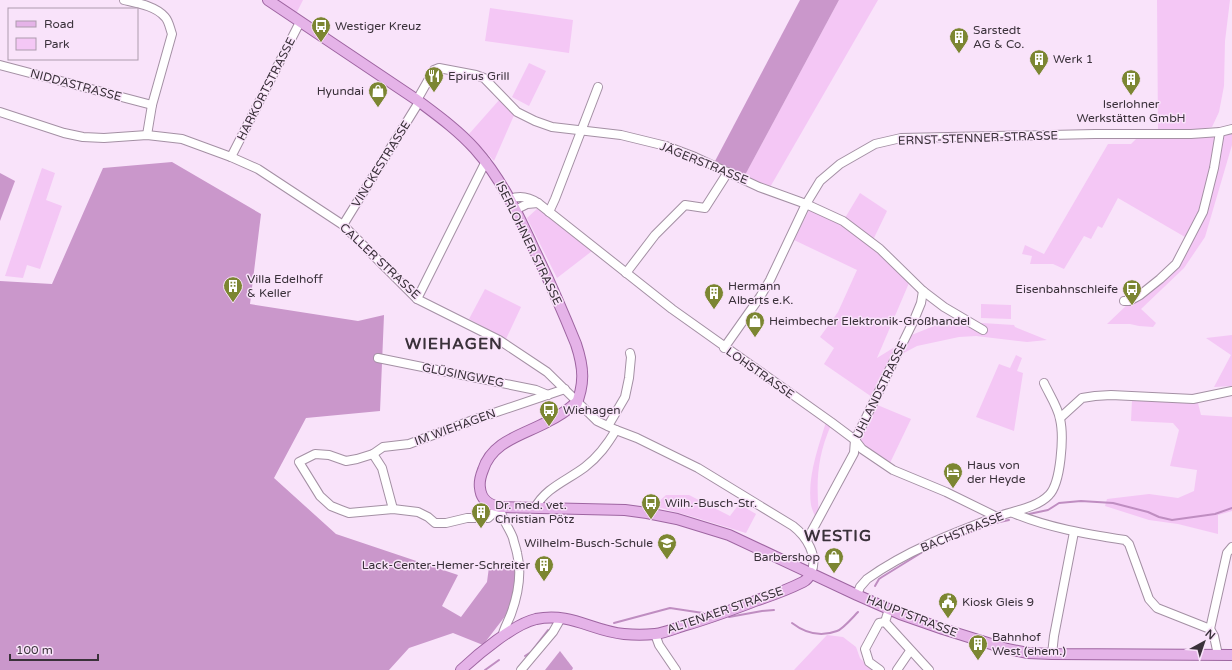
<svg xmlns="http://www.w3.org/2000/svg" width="1232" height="670" font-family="'Varela Round',sans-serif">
<rect width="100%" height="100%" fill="#f9e3fa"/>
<g fill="#f4c7f5">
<polygon points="276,0 303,0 296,14"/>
<polygon points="839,0 878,0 769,189 744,177"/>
<polygon points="1157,0 1230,0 1225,41 1224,86 1219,112 1212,127 1194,130 1158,130"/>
<polygon points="490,8 573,20 569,53 485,41"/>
<polygon points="529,63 546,71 529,106 512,97"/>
<polygon points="500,99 515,113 494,161 469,134"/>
<polygon points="1216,134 1211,166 1200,212 1185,237 1118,198 1102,228 1098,226 1091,239 1084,236 1064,269 1053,264 1030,264 1032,256 1022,254 1025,245 1044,254 1108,144 1131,144 1137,138"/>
<polygon points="1232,134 1232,145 1205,237 1184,268 1141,309 1156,323 1153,327 1139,326 1130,324 1107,324 1128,304 1177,265 1214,177 1223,136"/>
<polygon points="42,168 55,173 46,200 62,206 40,269 27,265 23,278 5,276"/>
<polygon points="860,193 887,211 873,240 845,218"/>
<polygon points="538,208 592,251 557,278 527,218"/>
<path d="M809,210C827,212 867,240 881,253C890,262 899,273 909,283L877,358L898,345L872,397L824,364L834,348L820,337L838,312L857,270L794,240Z"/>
<polygon points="485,289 521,307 506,339 469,319"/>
<polygon points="981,304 1011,305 1011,319 981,318"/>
<polygon points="982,323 1014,325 1015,327 1047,340 1027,342 976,336 959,337 917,346 900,355 909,336 939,324"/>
<polygon points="1232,335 1232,386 1214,387 1231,355 1206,338"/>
<polygon points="1016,355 1022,358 1017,371 1023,373 1014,431 976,417 999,364 1010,368"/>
<polygon points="1132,400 1198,403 1201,415 1232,417 1232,511 1218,515 1218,534 1178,524 1149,520 1105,506 1107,499 1149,494 1178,498 1194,491 1197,470 1170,466 1179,430 1173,423 1131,421"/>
<polygon points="875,404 911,419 889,465 864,448 858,440"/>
<path d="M826,422L831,425C817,457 816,482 819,515L816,520C815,515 812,510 811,505C807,478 818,448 826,422Z"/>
<polygon points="666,495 689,495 730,516 739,504 756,514 746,533 690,516 654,506"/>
<polygon points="827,635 843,637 856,647 860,658 872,670 794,670"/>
</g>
<g fill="#ca97cb">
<polygon points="800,0 839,0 744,177 714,163"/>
<polygon points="172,162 261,214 250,304 358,321 384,315 380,411 306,418 274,478 336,534 458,575 442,606 461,617 487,582 489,567 517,569 514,597 506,615 483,645 453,633 409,648 389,670 0,670 0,281 52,284 103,168"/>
<polygon points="0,173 15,181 0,221"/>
<polygon points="560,651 573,668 572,670 545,670"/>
</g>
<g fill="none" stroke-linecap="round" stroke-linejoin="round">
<g stroke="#bf8dc1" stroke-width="2">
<polyline points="1029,514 1048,510 1059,503 1081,501 1113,503 1148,512 1159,517 1172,520 1215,514 1232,508"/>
<polyline points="951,539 995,523 1009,520"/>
<polyline points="875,586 879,579 882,577 929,548"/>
<polyline points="729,617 762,611 774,610"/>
<polyline points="614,623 670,608 703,613"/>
<path d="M792,623C805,633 821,637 837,631C843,629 853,617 858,612"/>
<polyline points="525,656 531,652 548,630"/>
<polyline points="485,670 499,660"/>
</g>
<defs>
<g id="minor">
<path d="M124,0C137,3 156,6 165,17C169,21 170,29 172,34L152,105L147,135"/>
<polyline points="0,65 152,105"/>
<polyline points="417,100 434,70 439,68 476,75 484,78 517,112 535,121 552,127 621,135 666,146 695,157 759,187 806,204 843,221 880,249 923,291 944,307 983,330"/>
<path d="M0,112L64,133L83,137L104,138L147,135L182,139L231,157L258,169L343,225L417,299L499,340L547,372L597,421L616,430L637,438L698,468L793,526C806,536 819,556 811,573"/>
<polyline points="231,157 300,22"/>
<path d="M510,199C520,195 529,197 538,203L672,309L831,422L855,440L862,449L893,470L946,492L997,517"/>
<polyline points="515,210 527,204 538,203"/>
<polyline points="549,212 555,199 598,87"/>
<polyline points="343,225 419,102"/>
<polyline points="626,273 655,235 685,205 705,208 728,172"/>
<polyline points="417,299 486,161"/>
<polyline points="1124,301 1129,301 1140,295 1160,279 1176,264 1203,212 1214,168 1220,132"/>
<polyline points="724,348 760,297 770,280 806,204 820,181 840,164 875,144 901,138 1095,134 1191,134 1220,132 1232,129"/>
<polyline points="378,358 536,390 548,395"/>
<polyline points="1060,418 1082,398 1095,396 1111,395 1193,399 1232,391"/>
<polyline points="608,426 625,397 629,378 631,357 630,353"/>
<polyline points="373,454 382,468 393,509"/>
<polyline points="500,507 488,518 467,518 446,523 435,523 428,517 418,512 393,509 349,513 341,510 331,506 320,496 299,462 315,454 329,455 346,461 357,459 373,454 383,447 409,444 473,420 565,389"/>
<path d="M500,507C501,519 509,527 513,538C514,543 516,548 517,553C522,573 518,595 511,614C508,622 504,628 502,637"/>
<path d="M535,508C545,488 568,480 585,467C599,456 607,445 616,430"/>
<path d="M1013,513C1049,528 1086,534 1125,540L1129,544L1149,599L1157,608L1210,629L1214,636L1218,655"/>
<polyline points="807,540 854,453 855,440 914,320 921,303 923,291"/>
<path d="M857,595L860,587L867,579C906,551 951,534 996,517C1012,511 1037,508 1049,495C1061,483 1064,436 1060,419C1058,407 1049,394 1044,383"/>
<polyline points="889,609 885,622 929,670"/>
<polyline points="1210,629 1227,553 1232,547"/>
<polyline points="655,634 659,645 676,670"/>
<polyline points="1052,654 1054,636 1074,532"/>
<polyline points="521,670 553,632 561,618"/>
<polyline points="880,670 869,662 865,649 879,623 885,622"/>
<polyline points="897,670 910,651"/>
</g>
<g id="major">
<path d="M268,0L417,100C437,115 458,130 475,149C501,178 518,214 534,249C549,280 563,312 576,344C584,368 585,384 575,408"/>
<path d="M577,402C568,410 557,417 547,422C523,435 492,441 483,470C481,475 479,482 480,488C481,500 489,505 500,507L625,510L647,513L677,519L729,535L857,595L900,614L943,629L1007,649L1028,653L1052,654L1232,655"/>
<path d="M461,670C478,654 514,624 536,619C571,612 592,631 624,634C634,635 645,635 655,634C665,633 676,628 686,625C711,618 734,609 758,600C773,595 789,589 803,582C807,580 809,577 811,573"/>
</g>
</defs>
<use href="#minor" stroke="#a490a4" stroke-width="10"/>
<use href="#major" stroke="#9e65a1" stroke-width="12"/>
<use href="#minor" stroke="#fff" stroke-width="8"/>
<use href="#major" stroke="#e5b3e8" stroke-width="10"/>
</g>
<defs>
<symbol id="bus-pin" viewBox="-11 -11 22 30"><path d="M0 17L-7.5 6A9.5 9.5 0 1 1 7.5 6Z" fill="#7c8632" stroke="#f9e3fa"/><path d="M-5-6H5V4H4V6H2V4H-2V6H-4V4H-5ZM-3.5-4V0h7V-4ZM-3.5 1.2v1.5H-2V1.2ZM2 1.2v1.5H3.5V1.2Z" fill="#fff"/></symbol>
<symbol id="building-pin" viewBox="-11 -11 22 30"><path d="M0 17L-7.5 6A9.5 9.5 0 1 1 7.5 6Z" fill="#7c8632" stroke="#f9e3fa"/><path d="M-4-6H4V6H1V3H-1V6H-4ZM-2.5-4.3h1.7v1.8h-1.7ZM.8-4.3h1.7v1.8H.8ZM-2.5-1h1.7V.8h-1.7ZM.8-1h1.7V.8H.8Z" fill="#fff"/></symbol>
<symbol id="restaurant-pin" viewBox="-11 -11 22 30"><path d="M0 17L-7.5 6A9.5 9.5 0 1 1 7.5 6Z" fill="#7c8632" stroke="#f9e3fa"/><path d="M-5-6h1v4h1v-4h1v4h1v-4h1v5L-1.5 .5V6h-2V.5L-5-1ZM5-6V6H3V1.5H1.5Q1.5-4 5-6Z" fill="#fff"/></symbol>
<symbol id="shop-pin" viewBox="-11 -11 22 30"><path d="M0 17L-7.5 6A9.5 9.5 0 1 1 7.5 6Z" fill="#7c8632" stroke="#f9e3fa"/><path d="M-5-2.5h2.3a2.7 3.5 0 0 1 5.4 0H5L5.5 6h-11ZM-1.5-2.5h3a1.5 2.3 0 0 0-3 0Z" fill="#fff"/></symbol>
<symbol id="hotel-pin" viewBox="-11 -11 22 30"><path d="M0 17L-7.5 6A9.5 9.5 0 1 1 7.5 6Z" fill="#7c8632" stroke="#f9e3fa"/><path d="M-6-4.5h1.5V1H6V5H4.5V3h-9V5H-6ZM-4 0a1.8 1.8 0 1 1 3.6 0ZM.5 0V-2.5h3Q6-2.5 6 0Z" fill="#fff"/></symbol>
<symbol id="school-pin" viewBox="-11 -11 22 30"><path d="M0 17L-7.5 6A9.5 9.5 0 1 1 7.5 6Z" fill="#7c8632" stroke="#f9e3fa"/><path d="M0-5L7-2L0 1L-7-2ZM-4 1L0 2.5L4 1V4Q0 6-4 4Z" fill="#fff"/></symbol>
<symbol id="civic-pin" viewBox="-11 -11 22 30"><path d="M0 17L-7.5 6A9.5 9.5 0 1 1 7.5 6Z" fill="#7c8632" stroke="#f9e3fa"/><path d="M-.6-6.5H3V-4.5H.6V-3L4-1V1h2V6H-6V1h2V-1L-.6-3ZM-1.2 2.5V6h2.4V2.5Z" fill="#fff"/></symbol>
</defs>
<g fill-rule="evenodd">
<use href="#bus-pin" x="310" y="15" width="22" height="30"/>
<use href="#building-pin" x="948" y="26" width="22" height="30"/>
<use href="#building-pin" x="1028" y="48" width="22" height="30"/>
<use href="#restaurant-pin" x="423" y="65" width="22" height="30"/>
<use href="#building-pin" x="1120" y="68" width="22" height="30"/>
<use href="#shop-pin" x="367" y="80" width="22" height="30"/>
<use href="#building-pin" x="222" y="275" width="22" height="30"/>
<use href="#bus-pin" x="1121" y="278" width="22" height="30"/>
<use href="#building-pin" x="703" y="282" width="22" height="30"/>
<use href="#shop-pin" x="744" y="310" width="22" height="30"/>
<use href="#bus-pin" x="538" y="399" width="22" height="30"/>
<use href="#hotel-pin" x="942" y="461" width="22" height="30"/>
<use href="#bus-pin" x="640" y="492" width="22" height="30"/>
<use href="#building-pin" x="470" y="501" width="22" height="30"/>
<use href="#school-pin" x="656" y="532" width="22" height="30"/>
<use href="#shop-pin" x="823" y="546" width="22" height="30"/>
<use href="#building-pin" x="533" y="554" width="22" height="30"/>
<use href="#civic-pin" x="937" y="591" width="22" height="30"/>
<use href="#building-pin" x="967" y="633" width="22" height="30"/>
</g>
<g text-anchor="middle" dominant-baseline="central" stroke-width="3" stroke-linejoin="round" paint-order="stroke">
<g font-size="12" fill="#3a313a" stroke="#f9e3fa" text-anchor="start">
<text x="335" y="26">Westiger Kreuz</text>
<text x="973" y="30">Sarstedt<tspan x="973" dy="14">AG &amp; Co.</tspan></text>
<text x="1053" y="59">Werk 1</text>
<text x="448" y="76">Epirus Grill</text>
<text x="364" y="91" text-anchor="end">Hyundai</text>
<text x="1131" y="104" text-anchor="middle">Iserlohner<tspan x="1131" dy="14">Werkstätten GmbH</tspan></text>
<text x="247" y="279">Villa Edelhoff<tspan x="247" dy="14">&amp; Keller</tspan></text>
<text x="728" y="286">Hermann<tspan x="728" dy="14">Alberts e.K.</tspan></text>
<text x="1118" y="289" text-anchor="end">Eisenbahnschleife</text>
<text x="769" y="321">Heimbecher Elektronik-Großhandel</text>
<text x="563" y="410">Wiehagen</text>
<text x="967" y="465">Haus von<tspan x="967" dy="14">der Heyde</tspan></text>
<text x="665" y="503">Wilh.-Busch-Str.</text>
<text x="495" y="505">Dr. med. vet.<tspan x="495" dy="14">Christian Pötz</tspan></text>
<text x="653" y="543" text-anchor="end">Wilhelm-Busch-Schule</text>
<text x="820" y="557" text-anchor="end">Barbershop</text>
<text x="530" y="565" text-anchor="end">Lack-Center-Hemer-Schreiter</text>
<text x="962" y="602">Kiosk Gleis 9</text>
<text x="992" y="637">Bahnhof<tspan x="992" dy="14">West (ehem.)</tspan></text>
</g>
<g font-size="12" fill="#3a313a" stroke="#f9e3fa">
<text transform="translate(76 85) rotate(15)">NIDDASTRASSE</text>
<text transform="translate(266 89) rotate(-63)">HARKORTSTRASSE</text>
<text transform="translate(978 138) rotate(-2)">ERNST-STENNER-STRASSE</text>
<text transform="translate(704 163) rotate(22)">JÄGERSTRASSE</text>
<text transform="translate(381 164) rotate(-58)">VINCKESTRASSE</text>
<text transform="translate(529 243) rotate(64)">ISERLOHNER STRASSE</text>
<text transform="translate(380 261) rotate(43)">CALLER STRASSE</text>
<text transform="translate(760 373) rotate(35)">LOHSTRASSE</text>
<text transform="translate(463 375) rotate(11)">GLÜSINGWEG</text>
<text transform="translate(880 390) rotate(-64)">UHLANDSTRASSE</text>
<text transform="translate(455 427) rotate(-20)">IM WIEHAGEN</text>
<text transform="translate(962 532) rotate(-22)">BACHSTRASSE</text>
<text transform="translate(725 610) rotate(-19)">ALTENAER STRASSE</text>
<text transform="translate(912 616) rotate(21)">HAUPTSTRASSE</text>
</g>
<g font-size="16" font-weight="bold" letter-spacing="1" fill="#3a313a" stroke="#f9e3fa">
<text x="454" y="344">WIEHAGEN</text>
<text x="838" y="536">WESTIG</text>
</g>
</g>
<rect x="8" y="8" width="130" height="52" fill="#f9e3fa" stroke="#ad9cad"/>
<rect x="16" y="21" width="20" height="6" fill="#e5b3e8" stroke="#ad9cad"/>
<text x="44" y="28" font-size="12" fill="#3a313a">Road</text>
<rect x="16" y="38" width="20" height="12" fill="#f4c7f5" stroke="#ad9cad"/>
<text x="44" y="48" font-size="12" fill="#3a313a">Park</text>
<g transform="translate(1204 642) rotate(40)" stroke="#f9e3fa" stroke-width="3" paint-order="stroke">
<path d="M0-3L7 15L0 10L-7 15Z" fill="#3a313a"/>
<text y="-6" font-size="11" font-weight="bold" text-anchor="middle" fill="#3a313a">N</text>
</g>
<path d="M10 654v6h88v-6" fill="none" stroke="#3a313a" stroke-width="2"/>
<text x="16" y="654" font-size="12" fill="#3a313a" stroke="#f9e3fa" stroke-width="3" paint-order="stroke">100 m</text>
</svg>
